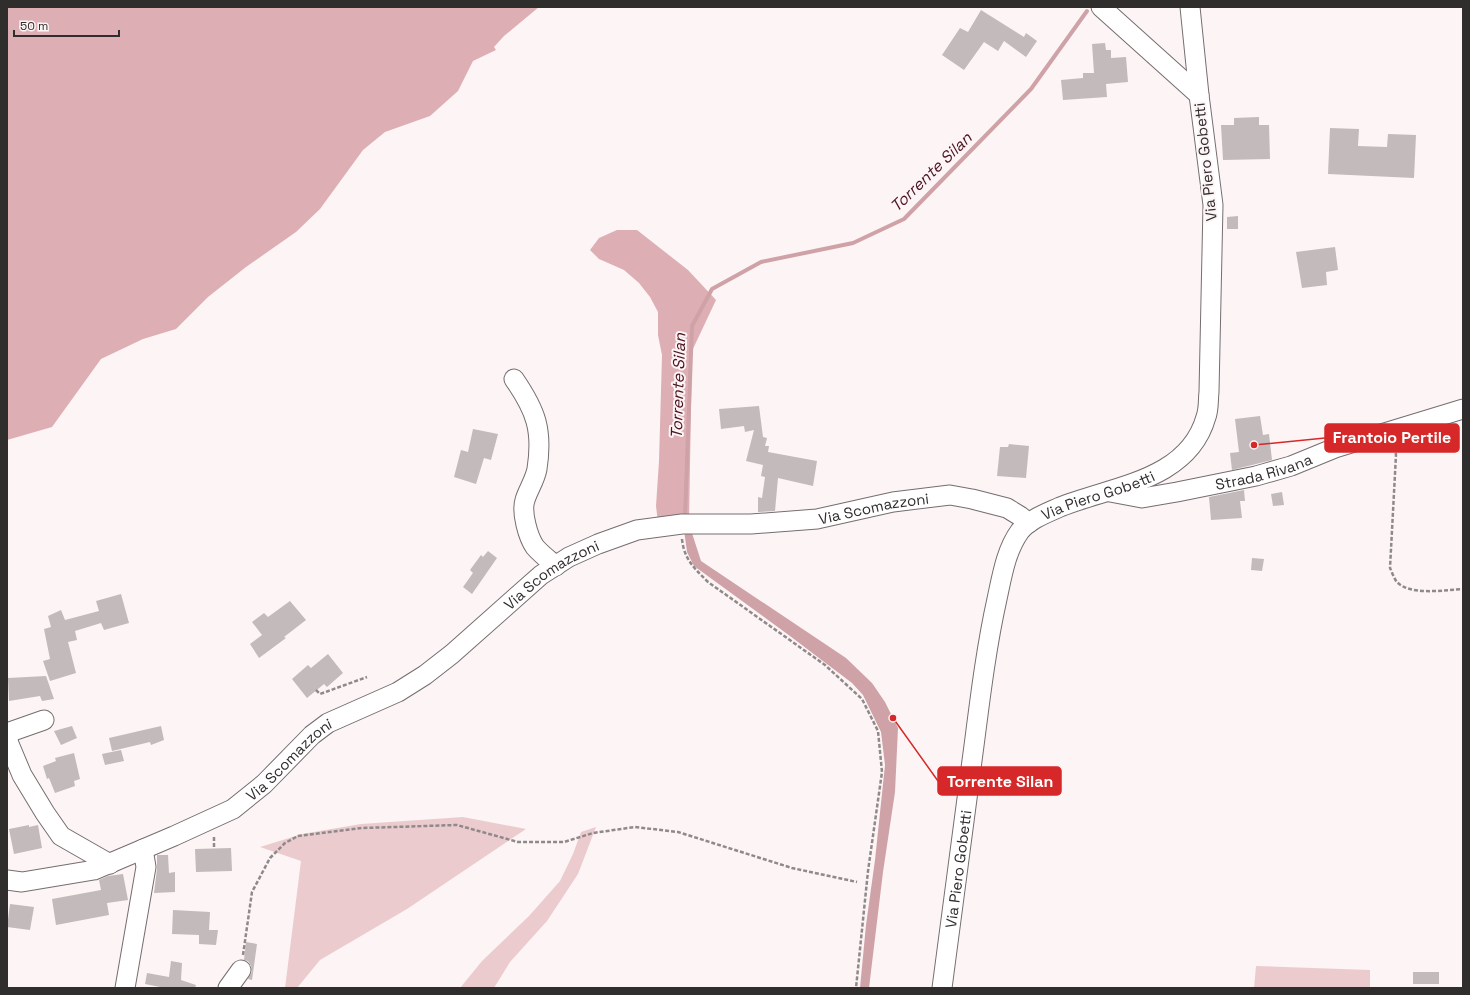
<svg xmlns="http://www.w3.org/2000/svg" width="1470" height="995" font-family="'Space Grotesk',sans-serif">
<rect width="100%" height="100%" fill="#fdf4f5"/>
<g fill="#eccbcf">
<polygon points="463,817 526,829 407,909 320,960 297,988 285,988 301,861 260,847 302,834 361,824"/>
<polygon points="596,827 578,874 547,921 510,962 494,988 460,988 482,961 529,916 560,881 573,854 581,832"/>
<polygon points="1256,966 1370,970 1370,988 1254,988"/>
</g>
<g fill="#ddafb4">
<polygon points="7,7 539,7 504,36 494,47 496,50 473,61 458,91 430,116 385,132 363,150 320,209 296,232 246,267 208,297 176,329 143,339 101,359 52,427 7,440"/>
<polygon points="617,230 637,230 688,270 716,300 692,351 689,523 658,523 656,506 659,461 662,355 658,335 658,312 650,297 639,283 624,270 599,259 590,250 599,238"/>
</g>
<polygon fill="#cfa2a7" points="684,530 691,530 701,561 846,658 872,683 885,702 898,728 895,792 883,872 869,988 860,988 866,925 875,860 885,765 881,732 863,695 852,683 790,636 694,566 687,552"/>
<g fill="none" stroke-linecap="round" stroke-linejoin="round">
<polyline stroke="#cfa2a7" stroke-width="4" points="685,517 692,326 712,289 761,262 853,243 904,219 1031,89 1087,11"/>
</g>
<g fill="#c2babb">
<polygon points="981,10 1024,37 1026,33 1037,41 1026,57 1004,41 998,51 984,42 964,70 942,55 960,28 968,32"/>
<polygon points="1105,43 1106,50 1111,50 1111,58 1126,57 1128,82 1106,84 1107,97 1063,100 1061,80 1083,78 1083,73 1094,73 1092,44"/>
<polygon points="1259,117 1259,125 1269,125 1270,159 1223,160 1221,125 1234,125 1234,118"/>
<polygon points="1330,128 1359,129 1358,146 1387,147 1388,134 1416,135 1414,178 1328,174"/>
<polygon points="1238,216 1238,229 1227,229 1227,217"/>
<polygon points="1335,247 1338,270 1326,272 1327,285 1302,288 1296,252"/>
<polygon points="759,406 763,437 767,438 765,446 769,446 768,452 817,461 813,486 778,478 775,511 758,512 758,497 762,498 765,477 761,476 763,465 746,461 754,430 745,432 744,426 721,429 719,409"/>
<polygon points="1260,416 1263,435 1269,434 1272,460 1232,470 1230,453 1239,452 1235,419"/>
<polygon points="473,429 498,434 491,460 484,458 476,484 454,477 461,450 468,452"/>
<polygon points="1009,444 1029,446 1026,478 997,476 1000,447 1008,447"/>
<polygon points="1244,490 1245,501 1240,501 1242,518 1211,520 1209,497"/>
<polygon points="1282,492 1284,505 1273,506 1271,494"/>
<polygon points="488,551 497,558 472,594 463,587 473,573 470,570 481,555 483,557"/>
<polygon points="1252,558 1264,559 1262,571 1251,570"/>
<polygon points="121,594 129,623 104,630 101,623 75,631 77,640 68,642 76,673 50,681 43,661 50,659 44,629 51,627 48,616 61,610 65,620 99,611 96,601"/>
<polygon points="290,601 306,620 284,637 286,638 259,658 250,644 262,635 252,622 264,613 268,617"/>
<polygon points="328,654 343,673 327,687 324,684 307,698 292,679 308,665 311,668"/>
<polygon points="46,676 54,699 42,701 40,696 9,701 8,678"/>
<polygon points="72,726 77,738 61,745 54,731"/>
<polygon points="161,726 164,740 151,745 150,742 112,751 109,738"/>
<polygon points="121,750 124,761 105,765 102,754"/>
<polygon points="74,753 80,779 74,781 75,786 55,793 49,778 47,779 43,766 56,761 55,758"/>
<polygon points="29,825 29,827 38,825 42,848 14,854 9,829"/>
<polygon points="231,848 232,871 196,872 195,849"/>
<polygon points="157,855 168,855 169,873 175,872 175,892 154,893 157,869"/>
<polygon points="123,874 128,900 107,903 109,915 56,925 52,899 101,890 99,880 108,876"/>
<polygon points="10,904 34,907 30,930 7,927"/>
<polygon points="173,910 210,912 209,930 218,930 216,945 199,944 199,935 172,934"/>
<polygon points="246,942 257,944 252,980 248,979 252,972 251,966 248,961 244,960"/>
<polygon points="171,961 182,963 181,980 196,985 195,988 165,988 145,984 147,973 169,977"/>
<rect x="1413" y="972" width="26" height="12"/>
</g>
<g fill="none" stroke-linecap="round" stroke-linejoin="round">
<defs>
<g id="minor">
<polyline points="1101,7 1199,95"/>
<path d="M514,379C536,411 543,430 537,469C535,480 528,490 525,500C521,512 528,537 535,547C541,554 549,560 556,566"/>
<path id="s1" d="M1110,492L1142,498L1177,492L1256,476L1291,466L1335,448L1463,409"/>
<polyline points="7,733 44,720"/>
<polyline points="7,735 9,744 22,775 45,813 61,836 110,864"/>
<path id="s2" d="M7,880L22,882L94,870L174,836L233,809L264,784L312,735L328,723L398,692L425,675L452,654L541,575L569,557L598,544L637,530L682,524H751L817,519L893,502L950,495L972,499L1007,508L1020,516L1029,523"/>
<polyline points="125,988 146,867 143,849"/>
<polyline points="228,988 241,970"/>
<path id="s3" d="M942,988C953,905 964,821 975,738C981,691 987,644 997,599C1002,576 1006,550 1020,531C1030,519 1047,513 1060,507C1112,486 1188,481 1206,417C1209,409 1208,400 1209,392L1213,205L1199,95L1190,7"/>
</g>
</defs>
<use href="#minor" stroke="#756d6e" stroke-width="21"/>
<g stroke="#8f8a8a" stroke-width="2.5" stroke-dasharray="4 2" stroke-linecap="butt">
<path d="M1395,447L1396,455L1390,568C1392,572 1394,579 1397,582C1410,596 1445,590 1463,589"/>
<path d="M682,539C684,559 694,568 708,582L825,665L862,699L878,731L882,772L868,871L856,988"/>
<polyline points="316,690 320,694 367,677"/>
<polyline points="214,847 214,835"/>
<polyline points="243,955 252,892 270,858 285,843 298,836 362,828 457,825 518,842 564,842 593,833 635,827 678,832 792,868 857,882"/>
</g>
<use href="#minor" stroke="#fff" stroke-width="19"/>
</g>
<g text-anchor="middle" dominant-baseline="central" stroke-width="4" stroke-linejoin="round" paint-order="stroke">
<g font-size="15" fill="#302d2d" stroke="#fdf4f5">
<text transform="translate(1205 162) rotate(-96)">Via Piero Gobetti</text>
<text stroke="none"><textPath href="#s1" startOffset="157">Strada Rivana</textPath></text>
<text stroke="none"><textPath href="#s3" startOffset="552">Via Piero Gobetti</textPath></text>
<text stroke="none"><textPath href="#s2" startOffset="975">Via Scomazzoni</textPath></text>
<text stroke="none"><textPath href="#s2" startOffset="639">Via Scomazzoni</textPath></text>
<text stroke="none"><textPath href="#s2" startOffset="315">Via Scomazzoni</textPath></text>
<text stroke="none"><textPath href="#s3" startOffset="120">Via Piero Gobetti</textPath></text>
</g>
<g font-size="16" font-style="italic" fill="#4b1320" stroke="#fdf4f5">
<text transform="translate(931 172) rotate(-44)">Torrente Silan</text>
<text transform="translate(678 386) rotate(-88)">Torrente Silan</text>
</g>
</g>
<path fill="none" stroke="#d62828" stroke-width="1.5" d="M1254 445L1325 438M893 718L938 781"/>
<g fill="#d62828" stroke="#fdf4f5" stroke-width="1.5">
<circle cx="1254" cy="445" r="4"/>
<circle cx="893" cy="718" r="4"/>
</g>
<g fill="#d62828" stroke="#d62828" stroke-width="1.5">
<rect x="1325" y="424" width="134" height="28" rx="4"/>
<rect x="938" y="767" width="123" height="28" rx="4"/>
</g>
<g font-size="16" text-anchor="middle" font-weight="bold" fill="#fff">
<text x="1392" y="443">Frantoio Pertile</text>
<text x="1000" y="787">Torrente Silan</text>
</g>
<rect width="1470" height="995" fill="none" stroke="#302d2d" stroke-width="16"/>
<path d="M14 30v6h105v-6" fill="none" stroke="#302d2d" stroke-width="2"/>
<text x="20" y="30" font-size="12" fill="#302d2d" stroke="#fdf4f5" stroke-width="3" paint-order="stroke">50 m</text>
</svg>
